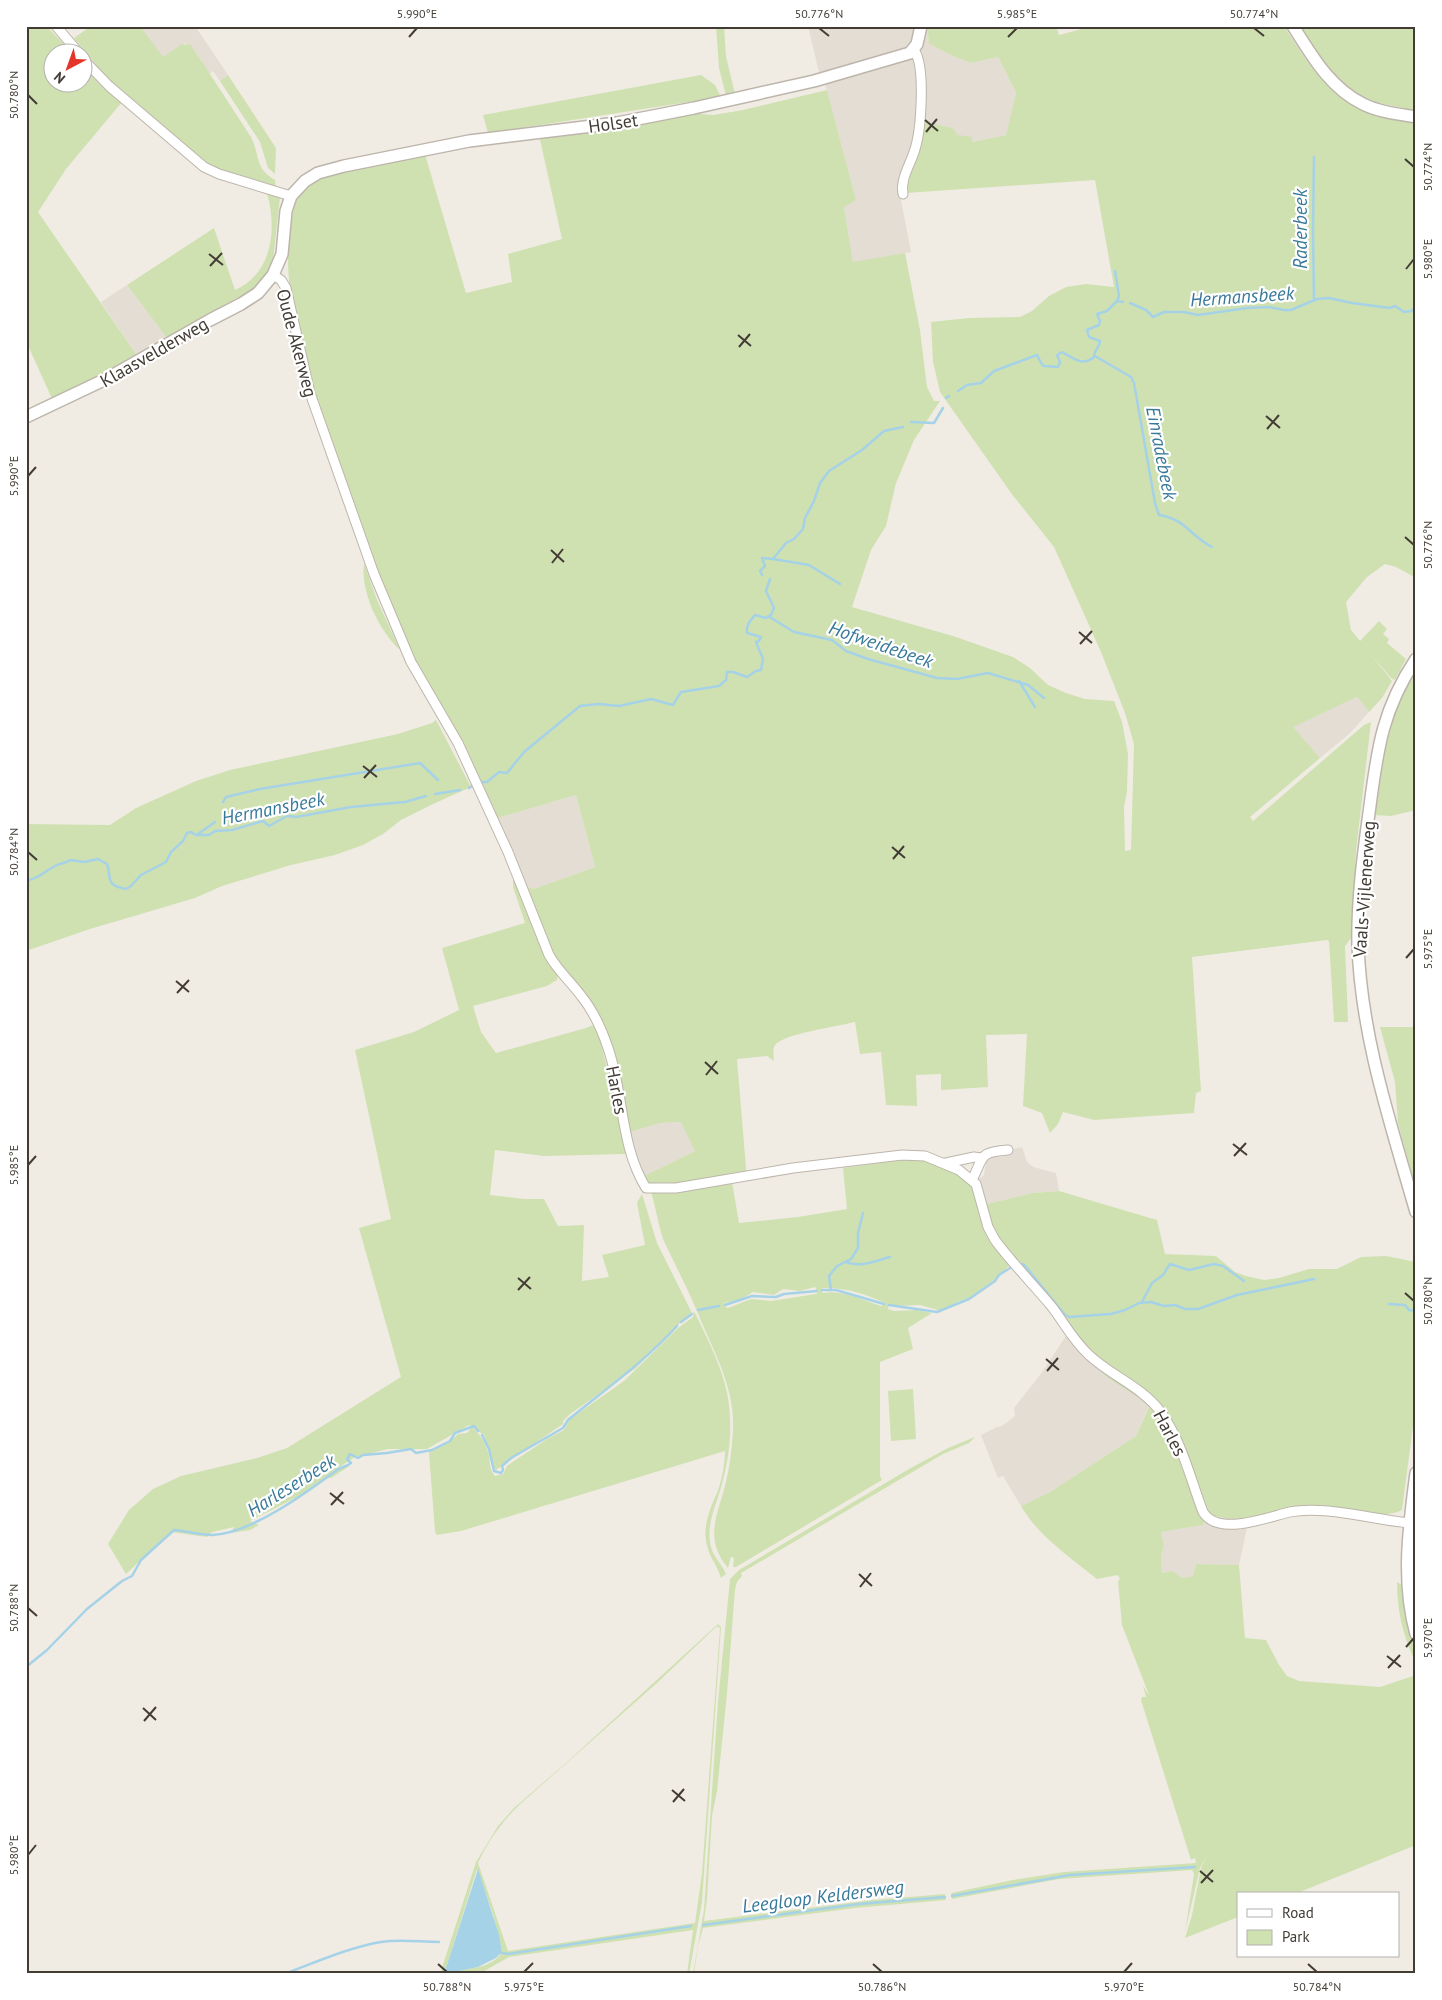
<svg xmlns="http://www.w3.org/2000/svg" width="1442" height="2000" font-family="'PT Sans',sans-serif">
<rect width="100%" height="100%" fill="#f0ece4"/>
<g fill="#e3ddd3">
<polygon points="121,26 195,26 228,75 220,81 213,71 209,74 196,52 185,43 149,66"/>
<polygon points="808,26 927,26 929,44 955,57 971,63 998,57 1016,93 1006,135 972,142 926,123 906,190 900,195 911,252 853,263 844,206 856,200 827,90 819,72"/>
<polygon points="127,285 167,338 136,354 101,302"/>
<polygon points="1357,697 1369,712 1349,734 1320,758 1292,727"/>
<polygon points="576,795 595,867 534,889 519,884 513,877 494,819"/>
<polygon points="682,1122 695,1151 644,1176 630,1132 660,1123"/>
<polygon points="1022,1147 1027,1162 1033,1167 1056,1173 1059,1191 1032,1193 987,1204 972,1184 984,1175 986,1161 999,1153"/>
<polygon points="1071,1328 1152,1399 1136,1436 1050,1492 1021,1506 1003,1476 998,1478 981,1435 997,1427 1002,1426 1015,1416 1014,1408 1043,1371"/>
<polygon points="1218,1518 1249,1518 1239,1565 1196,1564 1193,1576 1183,1578 1172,1571 1162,1573 1161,1555 1164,1547 1161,1532 1203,1525 1205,1520"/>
</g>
<g fill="#cfe1b1" fill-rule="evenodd">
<polygon points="26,26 46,26 72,52 52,52 52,82 82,82 83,65 99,84 122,102 66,169 38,212 136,354 71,393 53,401 26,341"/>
<path d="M91,26H140L163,57L182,44L191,45L251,137C261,158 254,167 275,180L276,189L228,173L203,161L106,77L74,38Z"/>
<polygon points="716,26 724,26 726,56 735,94 726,96 719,68"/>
<path d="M927,26H1056L1059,35L1093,26H1284C1306,60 1326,96 1366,110C1382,115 1399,117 1416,120V578L1396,567L1385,564L1367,577L1346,602L1351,630L1360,641L1379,621L1387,629L1383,634L1389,639L1387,643L1406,659L1395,680L1391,678L1370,653L1392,681L1382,698L1369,712L1357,697L1293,727L1320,758L1250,817L1253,821L1364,725L1371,722L1356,851L1352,937L1345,946L1348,1022H1334L1329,941L1327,940L1192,957L1201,1091L1196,1093L1194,1113L1094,1120L1063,1112L1058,1124L1050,1133L1042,1113L1023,1106L1027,1034L986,1035L988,1087L941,1090V1074L916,1075L917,1106L886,1105L881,1052L860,1054L855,1022C839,1026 783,1034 775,1045C772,1050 774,1056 774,1061L767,1056L737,1059L747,1180L732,1182L739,1223L798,1217L847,1209L843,1168L924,1157L945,1165L972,1184L985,1226L991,1238L1011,1264L994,1280L969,1298L957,1302L943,1310L936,1312L938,1310L920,1305L895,1306L889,1305L888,1309L894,1311L917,1310L932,1313L908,1328L913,1349L880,1362V1476L882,1480L736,1567H733L734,1558L731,1557L728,1568C703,1538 718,1515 726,1482C730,1465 732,1448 733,1430C735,1386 713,1351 697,1311C687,1287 674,1263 663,1239C656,1219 655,1195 644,1176L695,1151L681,1122L660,1123L630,1132L617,1074L600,1025L593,1007L577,987L576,982L559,970L557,980L547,986L473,1006L481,1032L496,1053L586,1028L596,1024L612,1087L626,1154L544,1156L495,1150L490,1195L524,1199H544L558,1226L584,1225L582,1281L609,1277L602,1255L645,1245L637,1203L642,1194L657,1243L692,1313L680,1323L636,1368L570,1414L563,1421V1424L496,1470L493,1467L484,1435L469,1425L427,1449H388L355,1457L338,1468L350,1463L348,1467L331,1478L327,1477L305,1493L250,1521L259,1525L250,1530L231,1533L234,1527L212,1532L207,1537L171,1532L126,1574L108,1544L129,1510L153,1489L181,1476L257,1458L287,1448L401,1377L359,1228L391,1219L355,1050L414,1032L459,1010L442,948L525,923L513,887V877L519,884L534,889L595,867L576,795L494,819C470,759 435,705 406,647C381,598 365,544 347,492C319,410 254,252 310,176L424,151L466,293L512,282L508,254L562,239L539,135L693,109L701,114L713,115L743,110L827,90L856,200L844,207L853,262L905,253L920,330L927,387L934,401H940L914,440L896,483L886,526L871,550L852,607L953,636L1013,657L1030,668L1048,685L1066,693L1085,699L1114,701L1122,722L1128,754L1127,792L1124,807L1125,851L1131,850L1134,744L1125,713L1101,652L1054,547L1011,493L940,392L933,362L931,322L969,318L1020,317L1032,311L1049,296L1066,287L1086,284L1114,287L1095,180L906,193V190L920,147L926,122L952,128L958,135L972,137V142L1006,135L1016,93L998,57L971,63L955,57L929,44ZM815,1287L818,1292L816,1294L771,1301L751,1299L728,1308L724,1306L725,1303L742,1299L753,1292L774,1295L783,1289L800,1291ZM823,1288C844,1287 866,1294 885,1303L882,1306C863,1301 843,1289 823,1293L821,1289Z"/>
<polygon points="1297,26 1416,26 1416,111 1375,102 1351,92 1339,83"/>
<polygon points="228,75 276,148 275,174 268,168 260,142 220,81"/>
<polygon points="701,75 715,85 721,97 488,133 483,115"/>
<path d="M267,193L280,197L273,260L270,271L260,285L167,338L127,285L214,228L235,290C273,273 277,229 267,193Z"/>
<path d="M364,563L377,600L400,650C379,631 360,591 364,563Z"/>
<polygon points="1416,656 1416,810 1391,816 1373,815 1380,744"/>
<polygon points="436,720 471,787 433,804 401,820 383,834 363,845 335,855 291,865 222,886 195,898 90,929 26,951 26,824 110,825 136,808 196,781 230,770 398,734 432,723"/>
<polygon points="1380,1027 1416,1027 1416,1190 1398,1123 1395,1082"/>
<path d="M1059,1191L1157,1220L1165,1254L1216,1256L1235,1272L1246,1276L1264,1280L1279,1278L1309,1269H1337L1361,1257L1386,1256L1416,1262V1403L1402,1510C1379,1522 1341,1504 1315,1505C1282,1506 1240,1528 1210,1514L1170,1421L1088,1349L1005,1248L990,1224L986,1207L987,1204L1032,1193Z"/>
<path d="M694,1311C710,1344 730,1381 730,1419C731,1440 728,1461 723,1480C718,1502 705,1524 711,1547C714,1558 722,1564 726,1574L721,1578C718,1566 709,1557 707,1545C702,1528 710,1508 717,1493C722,1480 725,1463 725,1451L461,1531L437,1535L435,1532L429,1452L448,1443L458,1434L467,1433L472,1427C479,1433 486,1443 488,1452C491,1460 488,1469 495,1476L503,1474L507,1466L514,1461L547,1439L564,1430L570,1419L624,1381L678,1328L693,1317Z"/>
<path d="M1097,1366L1138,1394L1159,1415L1177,1449L1205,1520L1203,1525L1161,1532L1164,1547L1161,1555L1162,1573L1172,1571L1183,1578L1193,1576L1196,1564L1239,1565L1245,1638L1266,1640L1279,1665L1287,1676L1299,1681L1380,1687L1416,1675V1845L1295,1894H1238V1917L1185,1938L1192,1915L1201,1868L1206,1857L1200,1868L1185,1932L1194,1874L1192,1870L1059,1879L952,1899L951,1893L1013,1880L1064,1872L1196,1863L1195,1858L1191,1860L1141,1700L1142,1697H1146L1143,1686L1149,1695L1122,1625L1118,1581L1120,1579L1118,1575L1097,1579C1071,1558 1038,1536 1021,1506L1050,1492L1136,1436L1149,1407C1136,1392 1104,1380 1097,1366Z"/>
<polygon points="913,1389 916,1439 891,1441 888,1391"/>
<polygon points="975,1437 969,1443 943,1454 741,1573 742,1576 737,1582 735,1589 727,1694 717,1791 712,1816 707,1899 704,1921 873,1900 945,1894 946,1900 855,1908 703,1928 698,1946 694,1974 693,1974 704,1910 718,1702 730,1579 739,1570 909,1469 948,1448"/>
<path d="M1397,1582L1404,1586C1408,1612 1416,1638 1416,1663C1403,1637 1397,1611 1397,1582Z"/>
<path d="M718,1624L721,1627L702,1902L689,1974H687L693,1930L509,1957L479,1974H449L452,1971C468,1969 493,1968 502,1952L493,1914L477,1869L446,1968L444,1974H440L476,1862L498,1826L514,1808L567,1762ZM717,1626L720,1628L702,1873L695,1923L508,1951L478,1863C488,1841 501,1823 518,1806L657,1683Z"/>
</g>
<polygon fill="#a6d2e8" points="478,1869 499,1935 502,1952 496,1958 478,1967 444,1974"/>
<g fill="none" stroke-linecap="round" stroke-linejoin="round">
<g stroke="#a6d2e8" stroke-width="2.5">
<polyline points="1314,157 1313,231 1314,300"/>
<polyline points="1115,271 1119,296 1117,301"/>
<polyline points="1130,303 1146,310 1153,317 1164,312 1184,312 1198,315 1247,308 1269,307 1284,310 1291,310 1317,299 1329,298 1352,303 1390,308 1395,306 1404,312 1411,311 1416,307"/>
<path d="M1095,356L1131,377L1134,383L1155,503L1159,515C1186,519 1190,536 1212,547"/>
<path d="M958,391L967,385L981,383L994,371L1037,355L1041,363L1044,366L1058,367L1060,362L1057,355L1062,352C1073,358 1083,367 1094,357C1094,350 1100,347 1100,341L1089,337L1087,330L1099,325L1100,321L1097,314L1107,311L1117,301L1123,302"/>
<polyline points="946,398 949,396"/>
<polyline points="911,422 934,423 943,408"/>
<polyline points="773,559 809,565 840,584"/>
<polyline points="762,575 760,571 765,566 762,558 773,559 786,543 794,539 803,529 805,518 814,501 820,483 829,471 862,450 884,431 903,427"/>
<polyline points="768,616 794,632 832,640 846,651 868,659 937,678 957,679 988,673 1028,685 1044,698"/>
<polyline points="1019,681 1035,707"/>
<path d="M482,782H487L499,772L507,773L524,752L580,706L599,704L619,706L651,699L673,705L681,692L719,686L726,680L727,672H733L747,677L756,671L761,670L763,659L756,642L759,641L761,637L747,633C746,625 750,621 755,615L766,618L771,615L774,608L766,591L770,579"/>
<polyline points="469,788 472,786"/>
<polyline points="435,794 460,790"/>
<polyline points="223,802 226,797 260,789 420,763 438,780"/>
<polyline points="198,834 215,822"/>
<path d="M26,886L29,880C40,878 45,871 55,866C60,863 65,864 70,860L84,862L98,859L107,864C112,878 104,885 126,889L131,886L141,875L166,862L171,852L183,841L187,833L191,832L196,835H209L215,831L232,830L263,821L269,826L287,816L296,817L351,807L405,802L426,796"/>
<path d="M846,1262C861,1268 875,1261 890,1257"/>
<polyline points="1020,1265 1023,1264 1026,1267 1065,1315 1069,1317 1111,1314 1125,1310 1139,1303 1151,1302 1164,1306 1175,1305 1185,1309 1198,1309 1237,1295 1314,1279"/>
<polyline points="822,1290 836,1290 884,1304"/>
<polyline points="831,1290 829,1276 837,1266 851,1259 858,1248 858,1233 863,1213"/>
<polyline points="1142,1302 1152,1283 1163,1275 1170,1264 1189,1270 1214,1264 1223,1266 1244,1281"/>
<polyline points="1389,1304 1405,1305 1409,1310 1416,1311"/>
<polyline points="725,1305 752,1296 776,1297 784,1294 817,1291"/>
<polyline points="889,1305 937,1312 969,1299 995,1281 999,1275 1010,1268"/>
<polyline points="698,1310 719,1306"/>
<polyline points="681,1322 692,1314"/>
<path d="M482,1435L489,1449L494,1471L501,1473L503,1470L502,1466L511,1458L563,1428L568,1420C607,1388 642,1364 677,1326"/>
<path d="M26,1667L47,1650L87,1609L122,1581L132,1576L141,1560L174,1530C186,1531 200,1535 212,1535C250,1534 306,1493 337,1470C342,1467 346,1467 351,1463L347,1459L350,1454L358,1458L363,1455L387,1453L411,1449L416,1453L432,1450L450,1441L455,1433L474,1426L478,1431"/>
<polyline points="952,1896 1070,1875 1195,1867"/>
<polyline points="703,1925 859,1904 945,1897"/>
<polyline points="498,1952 508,1954 691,1926"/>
<path d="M284,1974C314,1963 350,1947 381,1942C400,1939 420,1942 439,1942"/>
</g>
<defs>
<g id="minor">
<polyline points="56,26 78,52"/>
<polyline points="82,58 109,86 204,167 219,174 291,196"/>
<path d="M903,194C900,178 911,164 915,149C921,130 926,66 914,50"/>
<path d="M273,275L281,280L286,288L310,393L374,574L411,662L458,743L508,852L549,955C558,971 571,982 582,997C594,1012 602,1030 608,1048C624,1094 620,1146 646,1188H676L793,1168L902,1155L925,1156L959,1170L976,1184L988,1227L995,1240C1012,1263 1033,1284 1052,1307C1065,1324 1072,1339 1089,1355C1110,1375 1142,1387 1160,1411C1182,1441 1190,1478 1203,1512C1218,1537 1268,1517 1290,1512C1324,1505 1374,1520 1410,1523"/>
<polyline points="946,1163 974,1157 981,1158"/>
<path d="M972,1180C984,1157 978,1152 1008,1150"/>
</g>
<g id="tertiary">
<path d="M1293,26C1312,56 1330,88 1363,104C1379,112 1398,114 1416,117"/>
<polyline points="26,417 106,379 210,320 241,304 258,293 273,275 282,254 286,211 291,196 305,181 318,173 344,166 469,141 617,123 694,108 814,81 910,53 917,44 921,26"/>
<path d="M1416,659C1381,711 1377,753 1369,813C1363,856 1357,902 1358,945C1361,1036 1391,1125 1416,1212"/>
<path d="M1416,1473C1409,1526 1401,1581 1416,1634"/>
</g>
</defs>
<use href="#minor" stroke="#bdb5ab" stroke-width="11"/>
<use href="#tertiary" stroke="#bdb5ab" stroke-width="14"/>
<use href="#minor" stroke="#fff" stroke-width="9"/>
<use href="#tertiary" stroke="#fff" stroke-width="11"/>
</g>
<path fill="none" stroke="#423c35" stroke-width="2" d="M819,28L829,36M1254,28L1264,36M409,37L417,28M1008,37L1017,28M28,95L37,104M925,120L938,131M926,132L937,119M1405,159L1414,167M209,254L223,265M210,266L222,253M1406,269L1414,259M738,335L751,346M739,347L750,334M1266,416L1280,428M1267,429L1279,415M28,476L36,467M1405,537L1414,545M551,550L564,562M552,563L563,549M1079,632L1092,643M1080,644L1092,631M363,766L377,777M364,778L376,765M892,847L905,858M28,852L37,860M893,859L904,846M1406,958L1414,949M176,981L189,992M177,993L189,980M705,1062L718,1074M706,1075L717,1061M1233,1144L1247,1155M1234,1156L1246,1143M28,1165L36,1156M518,1278L531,1289M518,1290L530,1277M1405,1293L1414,1301M1046,1359L1059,1370M1047,1371L1058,1358M330,1493L344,1504M331,1505L343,1492M859,1574L872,1586M860,1587L871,1573M28,1608L37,1616M1406,1647L1414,1638M1387,1656L1401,1667M1388,1668L1400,1655M143,1708L156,1720M144,1721L156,1707M672,1790L685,1801M673,1802L684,1789M28,1855L36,1845M1200,1871L1213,1882M1201,1883L1213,1870M438,1964L447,1972M873,1964L882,1972M1308,1964L1317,1972M524,1972L533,1963M1124,1972L1132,1963"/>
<g text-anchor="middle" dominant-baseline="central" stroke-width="4.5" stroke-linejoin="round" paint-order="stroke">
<g font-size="18" fill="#423c35" stroke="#fff">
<text transform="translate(613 123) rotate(-8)">Holset</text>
<text transform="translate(297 343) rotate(75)">Oude Akerweg</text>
<text transform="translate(154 352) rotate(-30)">Klaasvelderweg</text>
<text transform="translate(1364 889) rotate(-86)">Vaals-Vijlenerweg</text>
<text transform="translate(617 1090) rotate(79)">Harles</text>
<text transform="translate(1170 1433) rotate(62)">Harles</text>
</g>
<g font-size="19" font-style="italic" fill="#38799a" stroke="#fff">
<text transform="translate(1300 229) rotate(-90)">Raderbeek</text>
<text transform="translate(1242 296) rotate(-4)">Hermansbeek</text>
<text transform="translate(1162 453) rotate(79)">Einradebeek</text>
<text transform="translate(881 644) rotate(19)">Hofweidebeek</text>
<text transform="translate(273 808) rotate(-11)">Hermansbeek</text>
<text transform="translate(291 1485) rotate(-32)">Harleserbeek</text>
<text transform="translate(823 1896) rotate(-7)">Leegloop Keldersweg</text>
</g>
</g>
<rect width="1442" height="2000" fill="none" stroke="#ffffff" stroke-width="55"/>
<rect x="1237" y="1892" width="162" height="65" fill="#ffffff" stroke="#b3b1ae"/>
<rect x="1247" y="1909" width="25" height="8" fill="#ffffff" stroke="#b3b1ae"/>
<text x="1282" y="1918" font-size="15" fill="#423c35">Road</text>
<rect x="1247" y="1930" width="25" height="15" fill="#cfe1b1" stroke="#b3b1ae"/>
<text x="1282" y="1942" font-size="15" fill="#423c35">Park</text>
<g transform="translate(68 68) rotate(221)"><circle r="24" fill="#ffffff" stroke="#b3b1ae"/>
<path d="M0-4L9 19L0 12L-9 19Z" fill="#e33528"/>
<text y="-8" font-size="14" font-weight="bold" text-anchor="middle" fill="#423c35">N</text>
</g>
<rect x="28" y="28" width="1386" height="1944" fill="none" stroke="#423c35" stroke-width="2"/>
<g font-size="12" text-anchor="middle" fill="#423c35">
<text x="417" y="18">5.990°E</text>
<text x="819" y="18">50.776°N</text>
<text x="1017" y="18">5.985°E</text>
<text x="1254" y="18">50.774°N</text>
<text transform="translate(14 95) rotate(-90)" y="4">50.780°N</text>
<text transform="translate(1428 167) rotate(-90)" y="4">50.774°N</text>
<text transform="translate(1428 259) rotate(-90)" y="4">5.980°E</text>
<text transform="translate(14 476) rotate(-90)" y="4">5.990°E</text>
<text transform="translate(1428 545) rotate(-90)" y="4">50.776°N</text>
<text transform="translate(14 852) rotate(-90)" y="4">50.784°N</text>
<text transform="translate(1428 949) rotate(-90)" y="4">5.975°E</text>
<text transform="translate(14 1165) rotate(-90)" y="4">5.985°E</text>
<text transform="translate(1428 1301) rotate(-90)" y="4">50.780°N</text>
<text transform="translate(14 1608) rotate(-90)" y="4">50.788°N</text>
<text transform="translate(1428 1638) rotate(-90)" y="4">5.970°E</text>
<text transform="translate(14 1855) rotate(-90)" y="4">5.980°E</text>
<text x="447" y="1991">50.788°N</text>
<text x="524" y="1991">5.975°E</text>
<text x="882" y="1991">50.786°N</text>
<text x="1124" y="1991">5.970°E</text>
<text x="1317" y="1991">50.784°N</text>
</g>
</svg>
